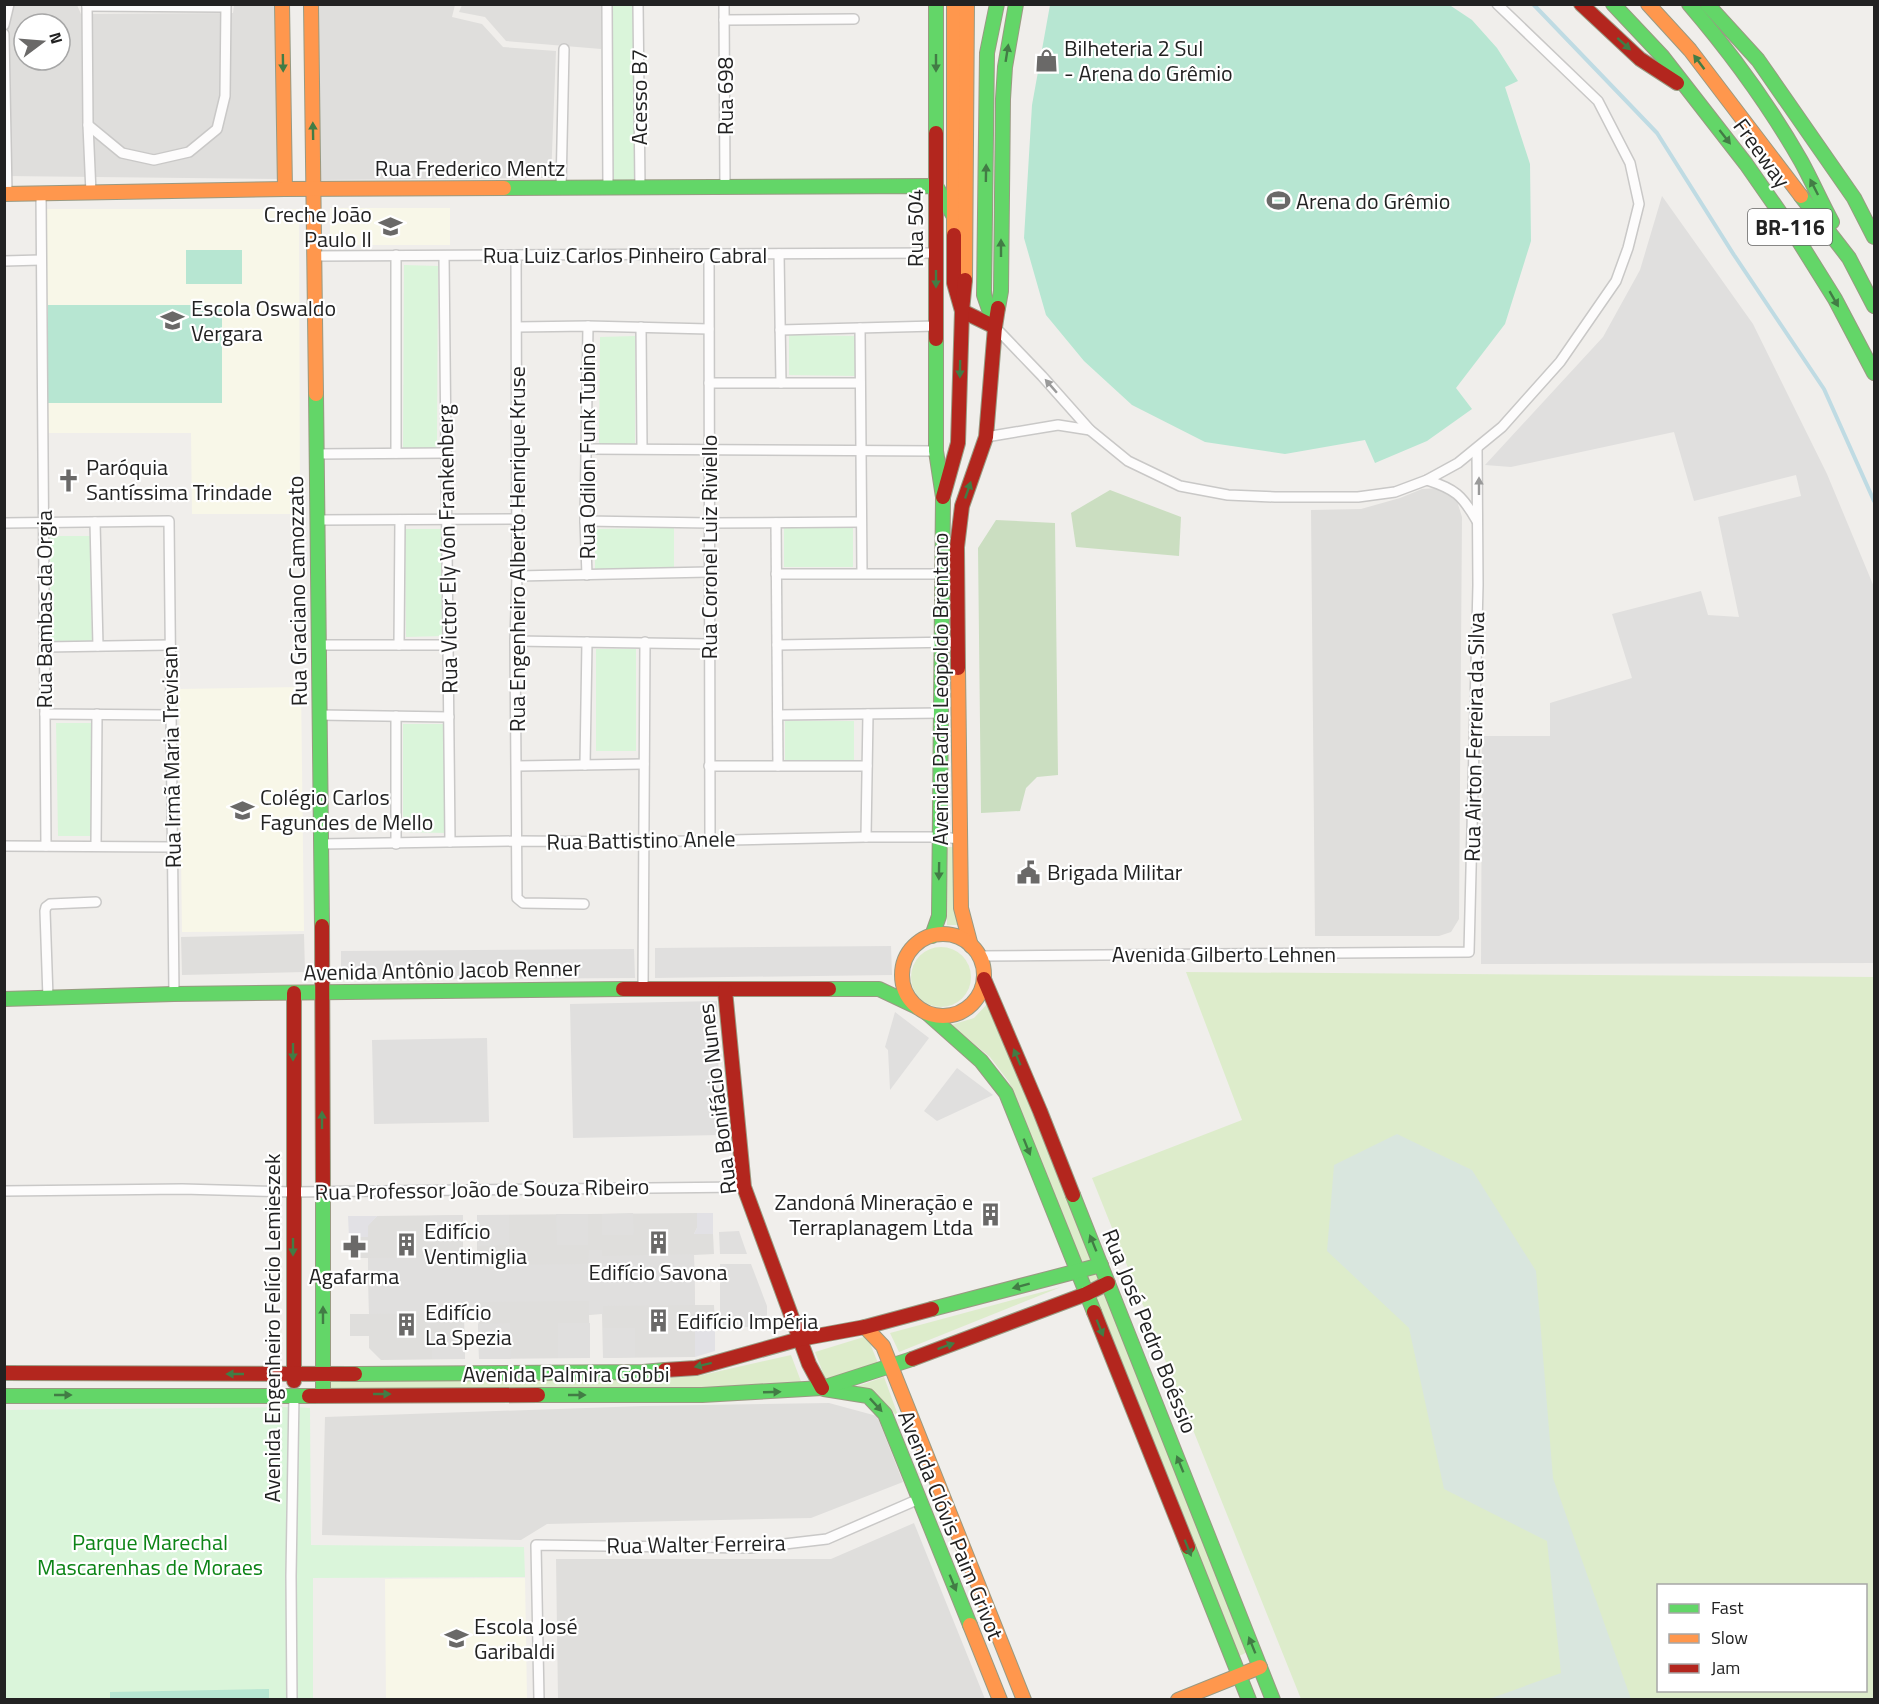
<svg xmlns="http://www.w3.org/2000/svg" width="1879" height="1704" font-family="'Titillium Web',sans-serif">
<rect width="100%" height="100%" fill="#f0eeeb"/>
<g fill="#dfdedc" fill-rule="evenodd">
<path d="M4,5H77L81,14L233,13L234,5H280L281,179L5,176ZM24,24H60V60H24Z"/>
<polygon points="318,5 455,5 452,17 482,24 503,47 556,51 551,178 321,180"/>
<polygon points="462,5 602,5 601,49 506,41 485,17 459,12"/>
<polygon points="1439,488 1457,501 1462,517 1459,919 1451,932 1439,936 1315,936 1311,510 1361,509 1400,498 1422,489"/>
<polygon points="304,934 305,972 182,975 181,937"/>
<polygon points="697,1213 697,1228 694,1234 713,1234 714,1254 694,1255 695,1305 714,1305 715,1327 695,1328 695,1357 603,1358 602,1314 589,1315 590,1358 479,1359 478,1303 464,1313 465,1359 381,1360 369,1348 369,1336 350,1336 350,1314 369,1314 368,1258 349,1258 349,1237 367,1236 367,1226 377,1216 463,1215 463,1251 477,1251 477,1215"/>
<polygon points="829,1403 877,1416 903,1482 811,1518 547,1524 521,1540 322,1535 325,1417 643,1406"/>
<polygon points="914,1523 985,1699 558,1699 556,1559 831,1559"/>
</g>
<g fill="#f8f7e8">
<rect x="330" y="208" width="120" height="37"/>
<polygon points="46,209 299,209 300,514 192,514 191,433 47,433"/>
<polygon points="301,687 304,931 182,932 179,689"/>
<polygon points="525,1578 527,1699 386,1699 385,1579"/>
</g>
<g fill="#ddeccb" fill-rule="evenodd">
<polygon points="947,847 958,847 957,925 947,925"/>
<circle cx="941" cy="977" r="30"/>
<path d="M1186,972L1874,977V1699H1301L1092,1178L1242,1120ZM1658,1586H1866V1690H1658Z"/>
<polygon points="990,1001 1250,1651 1239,1656 1009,1082 990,1057 951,1025 974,1018"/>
<polygon points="1061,1287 899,1352 890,1333"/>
<polygon points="867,1336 878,1363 835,1379 825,1378 815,1352"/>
<polygon points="791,1355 802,1384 671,1388 330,1388 330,1380 648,1379 698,1376"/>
<polygon points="884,1377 899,1418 874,1393 855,1387"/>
</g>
<g fill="#cbdec1">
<polygon points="1110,490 1181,517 1179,556 1076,547 1071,513"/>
<polygon points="996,520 1055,523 1058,775 1037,777 1026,788 1020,811 981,813 978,548"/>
</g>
<polygon fill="#d9e6de" points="1397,1134 1472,1170 1536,1271 1553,1478 1631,1699 1489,1699 1561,1673 1547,1541 1444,1489 1409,1328 1327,1251 1334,1165"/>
<g fill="#daf5da">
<polygon points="608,5 636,5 638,183 611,184"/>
<polygon points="404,265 438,266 437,448 403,448"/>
<polygon points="789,335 857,336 857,376 789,375"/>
<polygon points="635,336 635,444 599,444 600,337"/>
<polygon points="674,528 674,569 595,569 595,529"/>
<rect x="784" y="528" width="69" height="39"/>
<polygon points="405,529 441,529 442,636 406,637"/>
<polygon points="50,536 90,536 92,641 51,642"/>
<rect x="596" y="649" width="40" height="102"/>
<rect x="785" y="721" width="69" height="39"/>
<polygon points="56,723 95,723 97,836 58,836"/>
<polygon points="403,724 445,724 445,833 403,832"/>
<polygon points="295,1407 310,1408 311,1545 524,1547 525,1577 313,1578 313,1699 5,1699 4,1410"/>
</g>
<g fill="#b7e6d2">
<polygon points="1050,5 1448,4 1472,20 1497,48 1518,81 1505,87 1530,164 1531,241 1505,324 1456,388 1472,409 1427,441 1375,463 1365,440 1285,454 1205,442 1132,405 1084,361 1046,315 1024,238 1032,105"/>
<rect x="186" y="250" width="56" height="34"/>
<rect x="48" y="305" width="174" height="98"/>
<polygon points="269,1689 269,1699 110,1699 110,1692"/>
</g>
<g fill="#e0dfde">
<polygon points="1662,196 1753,324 1827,474 1874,587 1874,963 1481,964 1482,736 1550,736 1550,703 1632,678 1612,614 1701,591 1708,615 1739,617 1718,517 1801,496 1796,475 1694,501 1674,432 1511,467 1485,465 1603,337 1640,270"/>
<polygon points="891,946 892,975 655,978 655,948"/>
<polygon points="634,949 635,978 341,980 341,951"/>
<polygon points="717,1001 720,1135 573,1138 570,1004"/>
<polygon points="895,1012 929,1038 890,1090 888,1050 885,1047"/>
<polygon points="487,1038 489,1122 374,1124 372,1040"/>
<polygon points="957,1068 993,1095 937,1121 924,1111"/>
<polygon points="633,1213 634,1235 602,1235 602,1214"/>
<polygon points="556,1214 588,1214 588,1245 557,1245"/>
<polygon points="463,1215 463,1236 430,1236 430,1216"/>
<polygon points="477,1215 509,1215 509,1245 478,1246"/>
<polygon points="739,1231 747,1254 720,1254 719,1232"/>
<polygon points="589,1250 602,1250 602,1256 694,1254 695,1305 603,1306 603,1314 589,1314 589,1301 478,1302 464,1313 369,1314 368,1258 463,1257 463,1251 478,1251 478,1265 588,1264"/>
<polygon points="720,1264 751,1264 767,1306 767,1317 764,1327 720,1327"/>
<polygon points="510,1323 511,1359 479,1359 478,1324"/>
<rect x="558" y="1323" width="32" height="35"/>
<polygon points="603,1328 635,1328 635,1357 603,1358"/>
<polygon points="464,1335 465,1359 432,1359 432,1336"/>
</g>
<g fill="#e2e1e5">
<polygon points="697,1213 713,1213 713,1234 694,1234 697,1228"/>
<polygon points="348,1216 377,1216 368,1226 368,1237 349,1237"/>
<polygon points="695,1327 715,1327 715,1351 695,1357"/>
</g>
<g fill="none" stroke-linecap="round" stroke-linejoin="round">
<polyline stroke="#bfdbe3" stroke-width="4" points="1533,4 1657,133 1734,255 1824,389 1874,501"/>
<defs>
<g id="street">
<polyline points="87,4 88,125 91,193"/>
<polyline points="607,4 608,189"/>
<polyline points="638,4 640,189"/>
<polyline points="724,4 725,188"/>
<polyline points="87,6 225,7"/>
<polyline points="724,20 854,19"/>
<polyline points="4,25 9,4"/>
<polyline points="4,34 7,194"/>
<polyline points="88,125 122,153 154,160 189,152 217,129 225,96 226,4"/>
<polyline points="561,189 564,49"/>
<polyline points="41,193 46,846"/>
<polyline points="709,254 710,839"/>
<polyline points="779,254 781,383"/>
<polyline points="314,256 936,253"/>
<polyline points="444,256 450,842"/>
<polyline points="516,257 517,576 515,641 517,898 523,903 584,904"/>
<polyline points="4,261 41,260"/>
<polyline points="517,327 588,326 709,329"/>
<polyline points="641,327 642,448"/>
<polyline points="995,327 1042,376 1090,430 1128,461 1180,486 1228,495 1275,497 1358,497 1395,492 1427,480 1458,463 1502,427 1560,362 1616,281 1628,248 1639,204 1630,163 1598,101 1497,4"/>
<polyline points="860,328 862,573"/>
<polyline points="780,330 936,326"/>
<polyline points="709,383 860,383"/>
<polyline points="986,437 1058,425 1090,430"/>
<polyline points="587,449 936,451"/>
<polyline points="396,453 396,255"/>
<polyline points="316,454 446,453"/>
<path d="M1427,480C1455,489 1462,495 1477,521"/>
<polyline points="317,520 517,519"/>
<polyline points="585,521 709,523 861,522"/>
<polyline points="95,522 98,646"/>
<polyline points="4,523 169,521 174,994"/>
<polyline points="776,523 778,766"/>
<polyline points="776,574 942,574"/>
<polyline points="587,575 585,521 588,326"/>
<polyline points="517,576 709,572"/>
<polyline points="515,641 709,644"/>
<polyline points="318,645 448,645"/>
<polyline points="399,645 400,520"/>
<polyline points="777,645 957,642"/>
<polyline points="44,647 170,645"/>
<polyline points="45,714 171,715"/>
<polyline points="319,715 449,717"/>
<polyline points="778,715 941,713"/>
<polyline points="585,765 587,642"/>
<polyline points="517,766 644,764"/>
<polyline points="709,766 867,766"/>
<polyline points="866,837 868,714"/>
<polyline points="321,844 517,841 643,842 866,837 940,837 961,839"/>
<polyline points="396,844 396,716"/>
<polyline points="4,846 172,847"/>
<polyline points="96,846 97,714"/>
<polyline points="979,956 1469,952 1478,585 1477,449"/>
<polyline points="643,989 645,642"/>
<polyline points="48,998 45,911 46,907 50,904 96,902"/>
<polyline points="4,1191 182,1189 293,1192 744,1187"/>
<polyline points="292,1700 291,1576 294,1394"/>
<polyline points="539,1700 536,1545 750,1548 827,1539 919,1499"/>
</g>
<g id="fast">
<polyline points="936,4 936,133"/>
<polyline points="1613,4 1662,56 1746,164 1790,227 1835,299 1874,373"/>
<path d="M1689,4C1731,53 1769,105 1801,161C1812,181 1821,202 1832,222"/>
<polyline points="1707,4 1758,60 1854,198 1874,237"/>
<polyline points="504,188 936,186 953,215"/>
<polyline points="1801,196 1849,258 1874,306"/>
<polyline points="998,308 1001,291 1003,99 1005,67 1016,4"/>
<polyline points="995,327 984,295 987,53 997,4"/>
<polyline points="316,394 322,926"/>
<polyline points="932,936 939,916 943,497 936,451 936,339"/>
<polyline points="829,989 879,989 917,1007"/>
<polyline points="4,999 174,994 623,989"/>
<polyline points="927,1013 981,1061 1006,1093 1094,1312"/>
<polyline points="323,1191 323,1394"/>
<polyline points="1073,1195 1273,1700"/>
<polyline points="932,1309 1101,1265"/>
<polyline points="355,1374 643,1372 665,1370"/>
<polyline points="824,1389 868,1396 885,1414 970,1625"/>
<polyline points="538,1395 702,1395 822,1388 912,1359"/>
<polyline points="4,1396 309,1396"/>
<polyline points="1188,1547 1249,1700"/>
</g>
<g id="slow">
<polyline points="282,4 285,189"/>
<polyline points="311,4 316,394"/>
<polyline points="954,4 954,235"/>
<polyline points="1648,4 1690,50 1801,196"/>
<polyline points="4,194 285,189 504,188"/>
<polyline points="965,280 967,4"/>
<polyline points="958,668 961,908 971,946"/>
<circle cx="943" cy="975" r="41"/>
<polyline points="865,1327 883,1346 1024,1700"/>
<polyline points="970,1625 1000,1700"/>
<polyline points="1178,1700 1260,1667"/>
</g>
<g id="jam">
<polyline points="1581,4 1640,59 1677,83"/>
<polyline points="936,133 936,339"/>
<polyline points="954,235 954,283 962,311 995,327"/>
<polyline points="943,497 958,443 962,311 965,280"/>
<polyline points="958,668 957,547 962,506 986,437 995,327 998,308"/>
<polyline points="322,926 323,1191"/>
<polyline points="984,979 1040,1111 1073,1195"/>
<polyline points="623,989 829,989"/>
<polyline points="725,990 744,1187 809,1364 822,1388"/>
<polyline points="294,993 294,1381"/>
<polyline points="1094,1312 1188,1547"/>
<polyline points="912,1359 1086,1294 1108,1283"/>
<polyline points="665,1370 696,1368 800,1339 865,1327 932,1309"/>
<polyline points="4,1373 355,1374"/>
<polyline points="309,1396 538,1395"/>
</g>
</defs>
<use href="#street" stroke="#c9c8c7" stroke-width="12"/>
<use href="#fast" stroke="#999a82" stroke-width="16"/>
<use href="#slow" stroke="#999a82" stroke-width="16"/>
<use href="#jam" stroke="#999a82" stroke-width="16"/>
<use href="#street" stroke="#fdfcfc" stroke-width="9"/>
<use href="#fast" stroke="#63d668" stroke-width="14"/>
<use href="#slow" stroke="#ff974d" stroke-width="14"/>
<use href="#jam" stroke="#b3261e" stroke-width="14"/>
</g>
<defs><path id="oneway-solid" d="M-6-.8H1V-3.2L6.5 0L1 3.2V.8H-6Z" transform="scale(1.5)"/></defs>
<g fill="#427c45">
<use href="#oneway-solid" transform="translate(1624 44) rotate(42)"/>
<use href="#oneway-solid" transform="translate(1007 53) rotate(-81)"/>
<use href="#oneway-solid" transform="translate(1699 62) rotate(-127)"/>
<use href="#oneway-solid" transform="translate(283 63) rotate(89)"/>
<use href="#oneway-solid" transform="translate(936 63) rotate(90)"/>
<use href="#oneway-solid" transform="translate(313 131) rotate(-91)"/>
<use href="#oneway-solid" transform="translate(1725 137) rotate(52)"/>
<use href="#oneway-solid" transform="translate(986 173) rotate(-89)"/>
<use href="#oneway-solid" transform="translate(1814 187) rotate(-117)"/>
<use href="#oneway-solid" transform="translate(1001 248) rotate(-90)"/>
<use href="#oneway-solid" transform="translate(936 279) rotate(90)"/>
<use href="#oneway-solid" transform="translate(1834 299) rotate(60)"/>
<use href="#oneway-solid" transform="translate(960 369) rotate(91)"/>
<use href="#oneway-solid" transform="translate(968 490) rotate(-71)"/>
<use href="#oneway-solid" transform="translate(939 871) rotate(91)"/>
<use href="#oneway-solid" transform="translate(293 1052) rotate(90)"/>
<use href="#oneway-solid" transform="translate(1017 1057) rotate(-113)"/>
<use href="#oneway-solid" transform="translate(322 1120) rotate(-90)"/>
<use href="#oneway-solid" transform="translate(1027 1147) rotate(68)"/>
<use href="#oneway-solid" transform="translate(1093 1243) rotate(-112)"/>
<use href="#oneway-solid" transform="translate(293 1247) rotate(90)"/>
<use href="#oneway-solid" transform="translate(1021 1286) rotate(165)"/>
<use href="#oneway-solid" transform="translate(323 1315) rotate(-90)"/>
<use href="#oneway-solid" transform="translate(1100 1328) rotate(68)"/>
<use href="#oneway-solid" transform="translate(946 1346) rotate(-20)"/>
<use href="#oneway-solid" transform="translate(703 1365) rotate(166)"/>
<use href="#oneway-solid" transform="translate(235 1374) rotate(-180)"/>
<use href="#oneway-solid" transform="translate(772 1392) rotate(-2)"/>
<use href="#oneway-solid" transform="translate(382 1394)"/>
<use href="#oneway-solid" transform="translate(63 1395)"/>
<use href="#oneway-solid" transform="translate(577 1395)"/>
<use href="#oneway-solid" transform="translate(876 1405) rotate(47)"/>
<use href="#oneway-solid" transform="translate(1180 1464) rotate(-112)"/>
<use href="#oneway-solid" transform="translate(1188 1548) rotate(68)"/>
<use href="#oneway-solid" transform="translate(953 1583) rotate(68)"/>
<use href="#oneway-solid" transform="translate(1252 1645) rotate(-112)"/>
</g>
<g fill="#9a9a9a">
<use href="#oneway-solid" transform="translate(1051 386) rotate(-131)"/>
<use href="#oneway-solid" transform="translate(1479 486) rotate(-90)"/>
</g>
<defs>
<symbol id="shop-bare" viewBox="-9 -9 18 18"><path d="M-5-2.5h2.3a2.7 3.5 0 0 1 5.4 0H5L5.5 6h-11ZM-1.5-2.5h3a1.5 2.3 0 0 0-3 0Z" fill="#6a6968" stroke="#fff" stroke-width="2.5" paint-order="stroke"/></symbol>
<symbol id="stadium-bare" viewBox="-9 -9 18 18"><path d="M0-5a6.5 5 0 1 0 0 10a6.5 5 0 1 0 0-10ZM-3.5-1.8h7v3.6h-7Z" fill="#6a6968" stroke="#fff" stroke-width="2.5" paint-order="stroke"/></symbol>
<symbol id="school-bare" viewBox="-9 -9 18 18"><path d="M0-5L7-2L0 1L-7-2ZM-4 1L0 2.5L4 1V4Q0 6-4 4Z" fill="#6a6968" stroke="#fff" stroke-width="2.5" paint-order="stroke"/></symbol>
<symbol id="church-bare" viewBox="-9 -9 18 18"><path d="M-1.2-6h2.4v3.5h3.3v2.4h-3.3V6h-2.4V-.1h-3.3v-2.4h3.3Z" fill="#6a6968" stroke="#fff" stroke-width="2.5" paint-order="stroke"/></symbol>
<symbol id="civic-bare" viewBox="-9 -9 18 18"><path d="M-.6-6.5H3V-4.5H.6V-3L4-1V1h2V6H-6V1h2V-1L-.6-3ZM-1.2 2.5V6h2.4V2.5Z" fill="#6a6968" stroke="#fff" stroke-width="2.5" paint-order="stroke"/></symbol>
<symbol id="building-bare" viewBox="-9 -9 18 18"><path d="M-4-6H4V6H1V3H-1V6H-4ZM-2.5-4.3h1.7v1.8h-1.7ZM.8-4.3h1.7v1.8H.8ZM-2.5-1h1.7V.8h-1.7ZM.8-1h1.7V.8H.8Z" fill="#6a6968" stroke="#fff" stroke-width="2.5" paint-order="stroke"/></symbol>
<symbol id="pharmacy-bare" viewBox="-9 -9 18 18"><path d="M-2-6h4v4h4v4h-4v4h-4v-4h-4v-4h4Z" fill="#6a6968" stroke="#fff" stroke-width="2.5" paint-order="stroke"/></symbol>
</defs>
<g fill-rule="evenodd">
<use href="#shop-bare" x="1030" y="44" width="33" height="33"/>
<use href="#stadium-bare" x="1262" y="184" width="33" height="33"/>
<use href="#school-bare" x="374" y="210" width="33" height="33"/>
<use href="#school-bare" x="156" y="304" width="33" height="33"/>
<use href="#church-bare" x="52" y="464" width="33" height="33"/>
<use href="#school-bare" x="226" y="794" width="33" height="33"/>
<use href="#civic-bare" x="1012" y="856" width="33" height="33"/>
<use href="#building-bare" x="974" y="1198" width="33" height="33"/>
<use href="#building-bare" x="642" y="1226" width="33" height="33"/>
<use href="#building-bare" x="390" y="1228" width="33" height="33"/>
<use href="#pharmacy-bare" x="338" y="1230" width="33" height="33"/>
<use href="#building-bare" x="642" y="1304" width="33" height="33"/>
<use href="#building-bare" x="390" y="1308" width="33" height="33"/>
<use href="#school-bare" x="440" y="1622" width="33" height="33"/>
</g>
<g text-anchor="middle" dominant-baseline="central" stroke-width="4.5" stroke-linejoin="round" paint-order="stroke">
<rect fill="#fff" stroke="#646464" stroke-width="1.5" x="1748" y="209" width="84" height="36" rx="4.5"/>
<g font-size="21" font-weight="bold" fill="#222">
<text x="1790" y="227">BR-116</text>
</g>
<g font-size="22" fill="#222" stroke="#fff" text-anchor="start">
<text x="1064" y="48">Bilheteria 2 Sul<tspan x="1064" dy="25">- Arena do Grêmio</tspan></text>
<text x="1296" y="201">Arena do Grêmio</text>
<text x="372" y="214" text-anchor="end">Creche João<tspan x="372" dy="25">Paulo II</tspan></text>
<text x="191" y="308">Escola Oswaldo<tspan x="191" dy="25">Vergara</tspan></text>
<text x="86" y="467">Paróquia<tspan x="86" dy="25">Santíssima Trindade</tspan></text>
<text x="260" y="797">Colégio Carlos<tspan x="260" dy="25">Fagundes de Mello</tspan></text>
<text x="1047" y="872">Brigada Militar</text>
<text x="973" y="1202" text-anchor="end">Zandoná Mineração e<tspan x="973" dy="25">Terraplanagem Ltda</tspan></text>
<text x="424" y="1231">Edifício<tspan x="424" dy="25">Ventimiglia</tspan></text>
<text x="658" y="1272" text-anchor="middle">Edifício Savona</text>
<text x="354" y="1276" text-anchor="middle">Agafarma</text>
<text x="425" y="1312">Edifício<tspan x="425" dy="25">La Spezia</tspan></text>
<text x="677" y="1321">Edifício Impéria</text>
<text x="474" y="1626">Escola José<tspan x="474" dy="25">Garibaldi</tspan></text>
</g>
<g font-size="22" fill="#222" stroke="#fff">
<text transform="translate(725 96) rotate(-90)">Rua 698</text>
<text transform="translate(639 97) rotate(-90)">Acesso B7</text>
<text transform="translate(1762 153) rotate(54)">Freeway</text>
<text x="470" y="168">Rua Frederico Mentz</text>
<text transform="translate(915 228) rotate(-90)">Rua 504</text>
<text x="625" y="255">Rua Luiz Carlos Pinheiro Cabral</text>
<text transform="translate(587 451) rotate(-90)">Rua Odilon Funk Tubino</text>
<text transform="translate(709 547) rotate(-90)">Rua Coronel Luiz Riviello</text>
<text transform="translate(447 549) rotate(-91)">Rua Victor Ely Von Frankenberg</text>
<text transform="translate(517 549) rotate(-90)">Rua Engenheiro Alberto Henrique Kruse</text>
<text transform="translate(297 591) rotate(-91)">Rua Graciano Camozzato</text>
<text transform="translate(44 609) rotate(-90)">Rua Bambas da Orgia</text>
<text transform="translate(940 689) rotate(-90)">Avenida Padre Leopoldo Brentano</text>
<text transform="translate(1474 737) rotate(-89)">Rua Airton Ferreira da Silva</text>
<text transform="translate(171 757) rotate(-91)">Rua Irmã Maria Trevisan</text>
<text transform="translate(641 840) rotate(-1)">Rua Battistino Anele</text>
<text x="1224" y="954">Avenida Gilberto Lehnen</text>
<text transform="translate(442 970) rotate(-1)">Avenida Antônio Jacob Renner</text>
<text transform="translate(717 1099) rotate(-97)">Rua Bonifácio Nunes</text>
<text transform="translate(482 1189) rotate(-1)">Rua Professor João de Souza Ribeiro</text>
<text transform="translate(272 1328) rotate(-90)">Avenida Engenheiro Felício Lemieszek</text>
<text transform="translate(1150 1331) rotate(68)">Rua José Pedro Boéssio</text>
<text x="566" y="1374">Avenida Palmira Gobbi</text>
<text transform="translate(951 1525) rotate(68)">Avenida Clóvis Paim Grivot</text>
<text transform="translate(696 1544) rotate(-1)">Rua Walter Ferreira</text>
</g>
<g font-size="22" fill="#0c8416" stroke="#fff">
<text x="150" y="1542">Parque Marechal<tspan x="150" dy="25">Mascarenhas de Moraes</tspan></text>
</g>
</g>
<rect width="1879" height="1704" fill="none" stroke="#222222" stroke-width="12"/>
<rect x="1657" y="1584" width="210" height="108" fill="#ffffff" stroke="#a7a7a7" stroke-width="1.5"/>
<rect x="1669" y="1604" width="30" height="9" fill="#63d668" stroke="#a7a7a7" stroke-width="1.5"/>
<text x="1711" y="1614" font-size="18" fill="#222222">Fast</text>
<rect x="1669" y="1634" width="30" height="9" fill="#ff974d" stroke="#a7a7a7" stroke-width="1.5"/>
<text x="1711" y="1644" font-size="18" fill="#222222">Slow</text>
<rect x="1669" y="1664" width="30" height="9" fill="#b3261e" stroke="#a7a7a7" stroke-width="1.5"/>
<text x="1711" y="1674" font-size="18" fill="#222222">Jam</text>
<g transform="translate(42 42) rotate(74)"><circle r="28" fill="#ffffff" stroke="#a7a7a7" stroke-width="1.5"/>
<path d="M0-4.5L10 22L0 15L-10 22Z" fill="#6a6968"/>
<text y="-9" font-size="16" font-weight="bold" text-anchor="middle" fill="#222222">N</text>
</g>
</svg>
